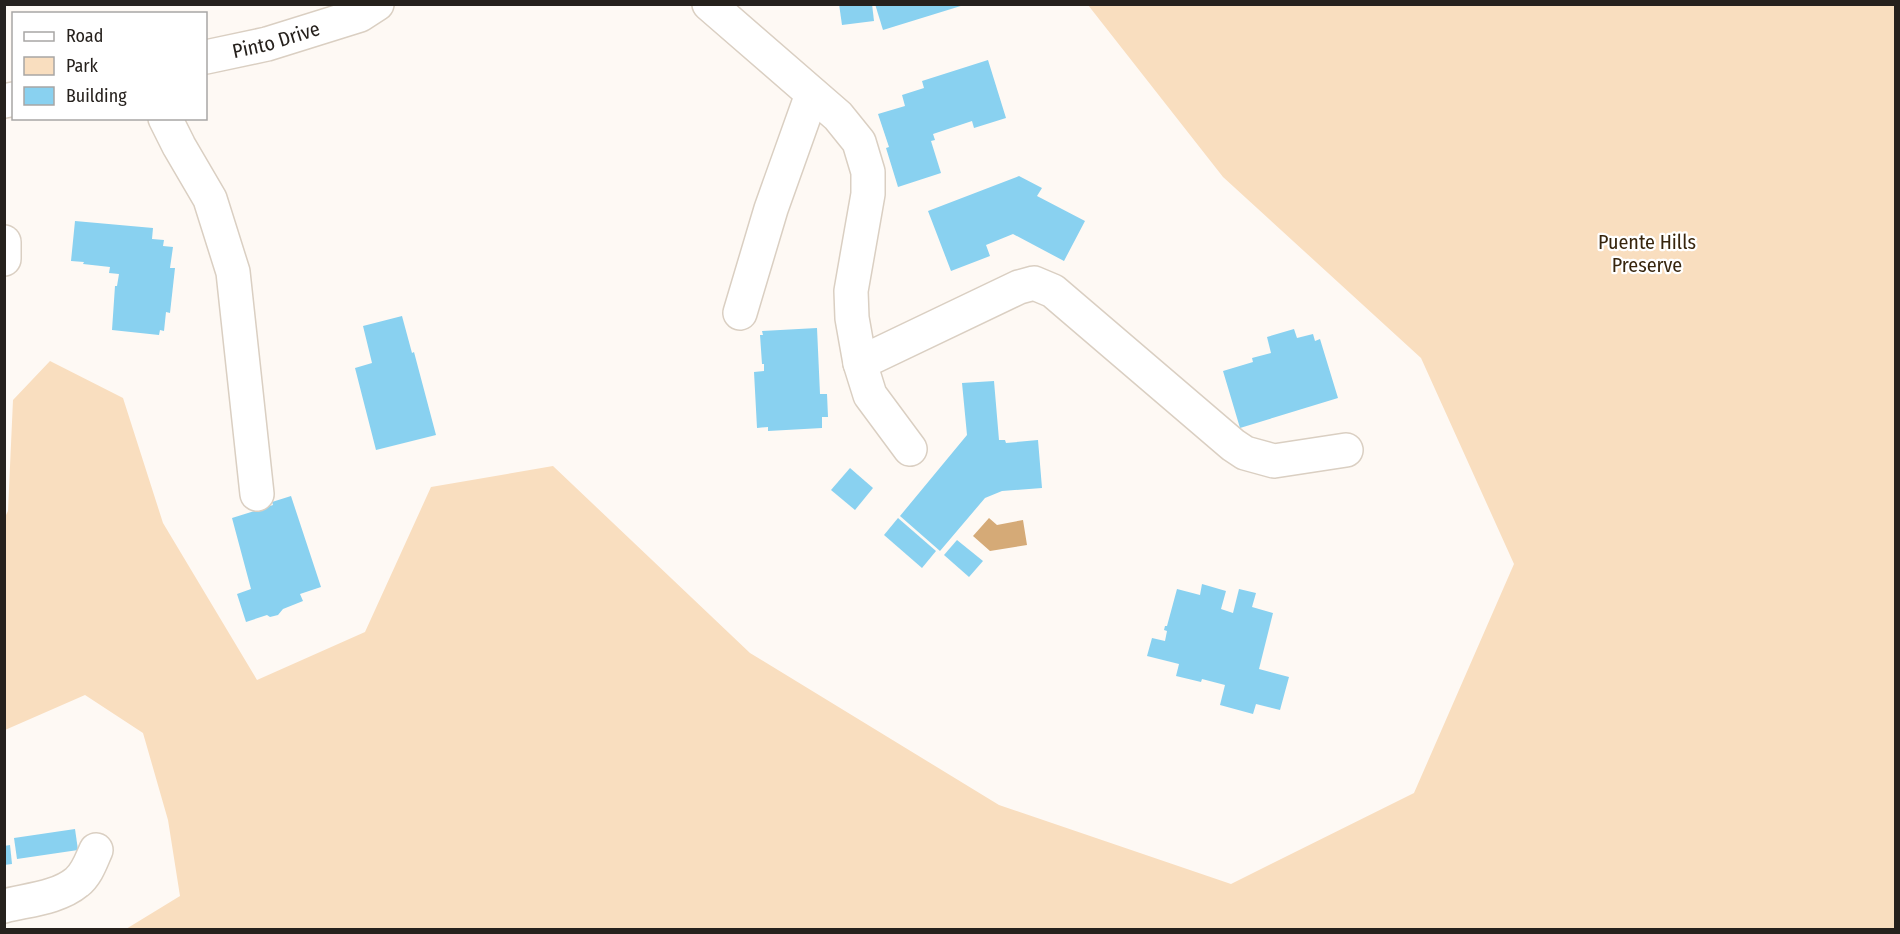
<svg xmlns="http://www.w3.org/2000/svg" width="1900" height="934" font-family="'Fira Sans Condensed',sans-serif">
<rect width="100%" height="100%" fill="#fef9f4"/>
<polygon fill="#f9debf" points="1088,5 1895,5 1895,929 126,929 180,896 168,820 143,733 85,695 5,730 4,519 8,511 13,400 50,361 123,398 163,523 257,680 365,632 431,487 553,466 750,653 999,805 1231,884 1414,793 1514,564 1421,358 1223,177"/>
<polygon fill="#d5aa77" points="989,518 997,525 1023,520 1027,545 990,551 973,536"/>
<g fill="#89d1f0">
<polygon points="839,4 872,4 874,21 842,25"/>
<polygon points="875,4 964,4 964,5 883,30"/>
<polygon points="988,60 1006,118 974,128 972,121 933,134 935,140 931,141 941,173 898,187 886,148 889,147 878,114 905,106 902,95 924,88 922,81"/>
<polygon points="1019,176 1042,188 1037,196 1085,221 1064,261 1013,234 986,245 990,256 951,271 928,211"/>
<polygon points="75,221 153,228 152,239 164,240 163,246 173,247 170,268 175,268 170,313 166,312 164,331 160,330 159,335 112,330 115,286 117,286 119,274 109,273 110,267 83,264 84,262 71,261"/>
<polygon points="402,316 412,353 414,352 436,435 376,450 355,368 372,363 363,326"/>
<polygon points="817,328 820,394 827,394 828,417 822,417 822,428 768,431 768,427 757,428 754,372 764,371 764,364 762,364 760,335 763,335 762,331"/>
<polygon points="1294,329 1297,338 1313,334 1315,341 1320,339 1338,398 1240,428 1223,371 1253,362 1252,358 1271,353 1267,337"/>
<polygon points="994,381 999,440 1005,440 1006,443 1038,440 1042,488 1002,491 985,498 940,551 900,516 967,435 962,383"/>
<polygon points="850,468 873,488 855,510 831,490"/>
<polygon points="291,496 321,587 300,594 303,601 283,609 278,615 270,617 267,615 246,622 237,594 251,589 232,518 273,505 272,502"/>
<polygon points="898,518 936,551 922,568 884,535"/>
<polygon points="957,540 983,561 969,577 944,555"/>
<polygon points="1202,584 1226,591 1221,609 1233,613 1239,589 1256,593 1252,607 1273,613 1259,669 1289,677 1280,710 1256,704 1253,714 1220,705 1225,685 1202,679 1201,682 1176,676 1179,664 1147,656 1152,638 1165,641 1167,631 1164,630 1165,626 1167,626 1177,589 1200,595"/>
<polygon points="75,829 78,850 17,859 14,838"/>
<polygon points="10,845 12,864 4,865 4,846"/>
</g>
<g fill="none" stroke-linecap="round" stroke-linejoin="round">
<defs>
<g id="minor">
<polyline points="709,4 838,116 859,142 868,172 868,194 851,291 852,318 860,363 870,395 910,449"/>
<path id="s1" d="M206,57L267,44L360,15L377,4"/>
<polyline points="4,101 14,99"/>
<polyline points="165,118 179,146 210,199 233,272 257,494"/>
<polyline points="4,242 4,259"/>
<polyline points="740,313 771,209 812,94"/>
<polyline points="860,363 1019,287 1034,283 1053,291 1233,445 1245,453 1274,461 1346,450"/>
<path d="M4,906C27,900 58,898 77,882C87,874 91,861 96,850"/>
</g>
</defs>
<use href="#minor" stroke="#dacfc2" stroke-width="36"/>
<use href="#minor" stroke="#fff" stroke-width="33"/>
</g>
<g text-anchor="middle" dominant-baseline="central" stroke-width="4.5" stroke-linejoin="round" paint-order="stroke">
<g font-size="20" fill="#26211d" stroke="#fff">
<text stroke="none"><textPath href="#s1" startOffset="72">Pinto Drive</textPath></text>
</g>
<g font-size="20" fill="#37250d" stroke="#fff">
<text x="1647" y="242">Puente Hills<tspan x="1647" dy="23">Preserve</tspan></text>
</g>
</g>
<rect width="1900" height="934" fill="none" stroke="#26211d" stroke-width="12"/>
<rect x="12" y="12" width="195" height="108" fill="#ffffff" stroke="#a8a6a5" stroke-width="1.5"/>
<rect x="24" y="32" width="30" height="9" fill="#ffffff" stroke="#a8a6a5" stroke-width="1.5"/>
<text x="66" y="42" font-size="18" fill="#26211d">Road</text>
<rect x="24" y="57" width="30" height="18" fill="#f9debf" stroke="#a8a6a5" stroke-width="1.5"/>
<text x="66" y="72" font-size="18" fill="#26211d">Park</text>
<rect x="24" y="87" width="30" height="18" fill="#89d1f0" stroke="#a8a6a5" stroke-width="1.5"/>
<text x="66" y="102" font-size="18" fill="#26211d">Building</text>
</svg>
